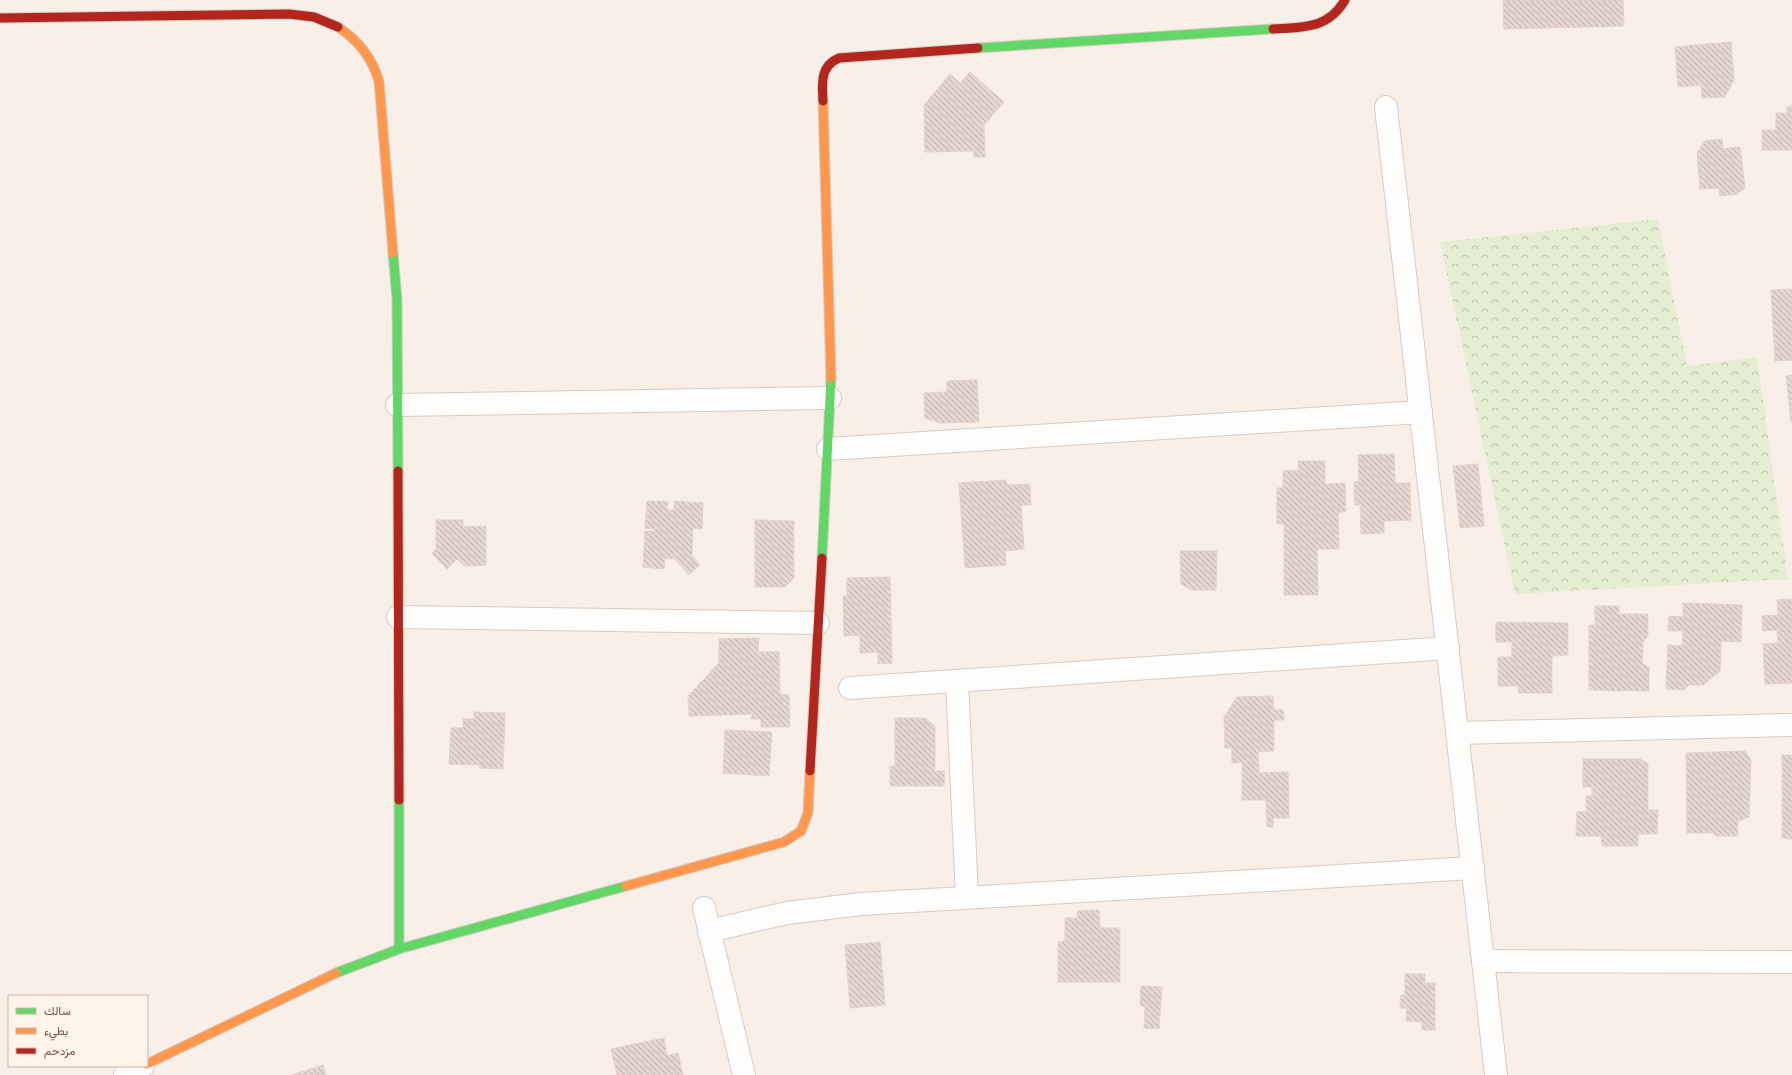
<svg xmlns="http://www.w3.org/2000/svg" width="1792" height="1075" font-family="Signika,Vazirmatn,sans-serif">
<defs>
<pattern id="forest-crowns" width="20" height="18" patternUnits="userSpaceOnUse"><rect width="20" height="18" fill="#e6eed1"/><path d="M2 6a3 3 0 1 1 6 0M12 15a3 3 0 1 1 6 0" fill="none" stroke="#bfc3ab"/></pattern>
<pattern id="building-back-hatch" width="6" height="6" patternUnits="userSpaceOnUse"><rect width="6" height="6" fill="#e5d6cf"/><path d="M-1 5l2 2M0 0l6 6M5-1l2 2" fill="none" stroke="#beb0aa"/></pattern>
</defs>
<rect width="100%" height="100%" fill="#f8f0e8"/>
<polygon fill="url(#forest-crowns)" points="1658,219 1687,366 1757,357 1788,579 1515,594 1440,242"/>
<g fill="url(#building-back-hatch)" stroke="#e1d2ca">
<polygon points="1503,0 1623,0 1624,26 1504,29"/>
<polygon points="1731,42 1734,80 1725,97 1702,98 1701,85 1678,87 1675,47"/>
<polygon points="970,72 1004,102 984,125 985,157 974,157 974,151 925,152 924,105 950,74 960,83"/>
<polygon points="1792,106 1792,150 1762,150 1762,130 1776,130 1776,113 1787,113 1787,107"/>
<polygon points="1722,139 1723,149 1740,147 1745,188 1737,194 1720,196 1719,188 1700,189 1697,153 1705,141"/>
<polygon points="1792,289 1792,360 1775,361 1771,290"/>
<polygon points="1792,375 1792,422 1791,422 1786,376"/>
<polygon points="977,380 979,422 941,423 925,418 924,393 947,392 947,381"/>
<polygon points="1394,454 1395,483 1410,483 1411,520 1384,521 1384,533 1361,534 1360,505 1355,505 1354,482 1359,481 1358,455"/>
<polygon points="1298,461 1325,461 1325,484 1345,483 1346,511 1338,513 1339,549 1317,549 1318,595 1284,595 1284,524 1277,523 1277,488 1283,488 1283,471 1299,470"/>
<polygon points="1478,464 1484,526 1460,528 1453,466"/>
<polygon points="1006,480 1007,485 1030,484 1031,505 1021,505 1024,549 1005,551 1006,565 965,568 959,483"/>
<polygon points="647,501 668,502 667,510 674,510 674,501 703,503 702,529 693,528 692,555 700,565 689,575 675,559 665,558 664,569 643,567 645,531 654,531 655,529 645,528"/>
<polygon points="436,520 463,520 463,527 486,526 486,565 464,566 457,559 447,569 432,553 436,549"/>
<polygon points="755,520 794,521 794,578 785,587 755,587"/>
<polygon points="1180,551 1217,551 1216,590 1192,590 1181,584"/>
<polygon points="890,577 892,663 878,664 878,652 860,653 860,635 844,636 843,596 847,596 847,578"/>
<polygon points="1792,599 1792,683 1765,684 1763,644 1778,643 1777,630 1763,631 1762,616 1778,615 1777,600"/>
<polygon points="1683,603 1742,605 1741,642 1721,641 1720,671 1703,685 1689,685 1684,690 1666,689 1668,645 1682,646 1683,631 1668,631 1669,616 1683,617"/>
<polygon points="1595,606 1619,606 1619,614 1648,614 1648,636 1643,642 1642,663 1649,667 1649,691 1589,690 1589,625 1595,625"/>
<polygon points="1496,622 1568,623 1568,655 1552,656 1552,693 1519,693 1518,686 1498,686 1498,657 1512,657 1512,642 1496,642"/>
<polygon points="759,638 758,652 779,652 780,694 789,695 790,727 761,727 761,719 751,719 753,714 689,716 688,696 719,663 719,639"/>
<polygon points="1273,696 1274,710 1283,710 1284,720 1274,720 1274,751 1258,752 1259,773 1288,772 1289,818 1273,818 1273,827 1267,827 1266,800 1242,800 1242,762 1232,763 1232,748 1225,748 1224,717 1237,697"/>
<polygon points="474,712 505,713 503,769 480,768 479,765 449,764 451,728 463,728 463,719 474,719"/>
<polygon points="895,718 925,718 935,726 935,771 945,771 944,786 890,786 890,766 895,766"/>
<polygon points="725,730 772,732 769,776 723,773"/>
<polygon points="1745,751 1751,760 1749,817 1738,821 1738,836 1716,836 1714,833 1687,833 1686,753"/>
<polygon points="1782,755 1792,755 1792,839 1782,838"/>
<polygon points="1583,759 1640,759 1648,764 1648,810 1658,810 1657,834 1638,834 1638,846 1602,846 1601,836 1576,836 1577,812 1586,812 1586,796 1592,796 1592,787 1583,787"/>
<polygon points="1099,910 1100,928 1120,928 1120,982 1058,982 1058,942 1065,941 1065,918 1077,918 1078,911"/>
<polygon points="880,942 885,1005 850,1008 845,945"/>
<polygon points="1405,974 1425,974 1425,983 1435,983 1435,1030 1422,1030 1422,1022 1406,1021 1407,1008 1400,1008 1401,995 1405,995"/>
<polygon points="1141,986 1162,987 1159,1029 1144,1028 1145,1007 1140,1005"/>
<polygon points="664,1038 667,1056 678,1053 683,1075 617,1075 611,1049"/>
<polygon points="323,1065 326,1075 292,1075"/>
</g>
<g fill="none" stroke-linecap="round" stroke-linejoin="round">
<defs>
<g id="street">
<polyline points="1386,107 1496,1075"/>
<polyline points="397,405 830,398"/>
<polyline points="828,449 1421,412"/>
<polyline points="398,617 818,623"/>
<polyline points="957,681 967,897"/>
<polyline points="850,688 1448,648"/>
<polyline points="1458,733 1792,725"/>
<polyline points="704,908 744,1075"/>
<polyline points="709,931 787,913 861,904 1473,868"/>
<polyline points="1483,961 1792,962"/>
<polyline points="125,1075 143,1066"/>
</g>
<g id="fast">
<polyline points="978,48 1273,29"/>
<polyline points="393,253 397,300 398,471"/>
<polyline points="822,558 831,378"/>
<polyline points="399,800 399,949"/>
<polyline points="336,973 399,949 626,886"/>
</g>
<g id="slow">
<path d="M338,27C358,40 372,58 379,81L393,253"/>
<polyline points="823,101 831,378"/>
<polyline points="626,886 784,842 801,831 808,813 810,771"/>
<polyline points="147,1064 336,973"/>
</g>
<g id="jam">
<polyline points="0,18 289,14 314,17 338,27"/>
<path d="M1273,29C1304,27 1328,29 1345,0"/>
<path d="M823,101C822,83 820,66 839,58L978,48"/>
<polyline points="398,471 399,800"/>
<polyline points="810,771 822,558"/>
</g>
</defs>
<use href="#street" stroke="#d6cbc5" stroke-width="24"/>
<use href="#fast" stroke="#d7cbc4" stroke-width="11"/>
<use href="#slow" stroke="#d7cbc4" stroke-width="11"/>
<use href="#jam" stroke="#d7cbc4" stroke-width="11"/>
<use href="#street" stroke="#fefdfc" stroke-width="22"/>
<use href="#fast" stroke="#63d668" stroke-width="9"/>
<use href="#slow" stroke="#ff974d" stroke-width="9"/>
<use href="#jam" stroke="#b3261e" stroke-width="9"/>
</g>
<rect x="8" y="995" width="140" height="72" fill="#fff4ea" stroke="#c9b3a8"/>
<rect x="16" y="1008" width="20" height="6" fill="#63d668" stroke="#c9b3a8"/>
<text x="44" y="1015" font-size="12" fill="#785146">سالك</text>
<rect x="16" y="1028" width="20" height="6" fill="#ff974d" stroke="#c9b3a8"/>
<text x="44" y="1035" font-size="12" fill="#785146">بطيء</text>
<rect x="16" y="1048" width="20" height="6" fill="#b3261e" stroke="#c9b3a8"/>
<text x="44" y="1055" font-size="12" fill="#785146">مزدحم</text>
</svg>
